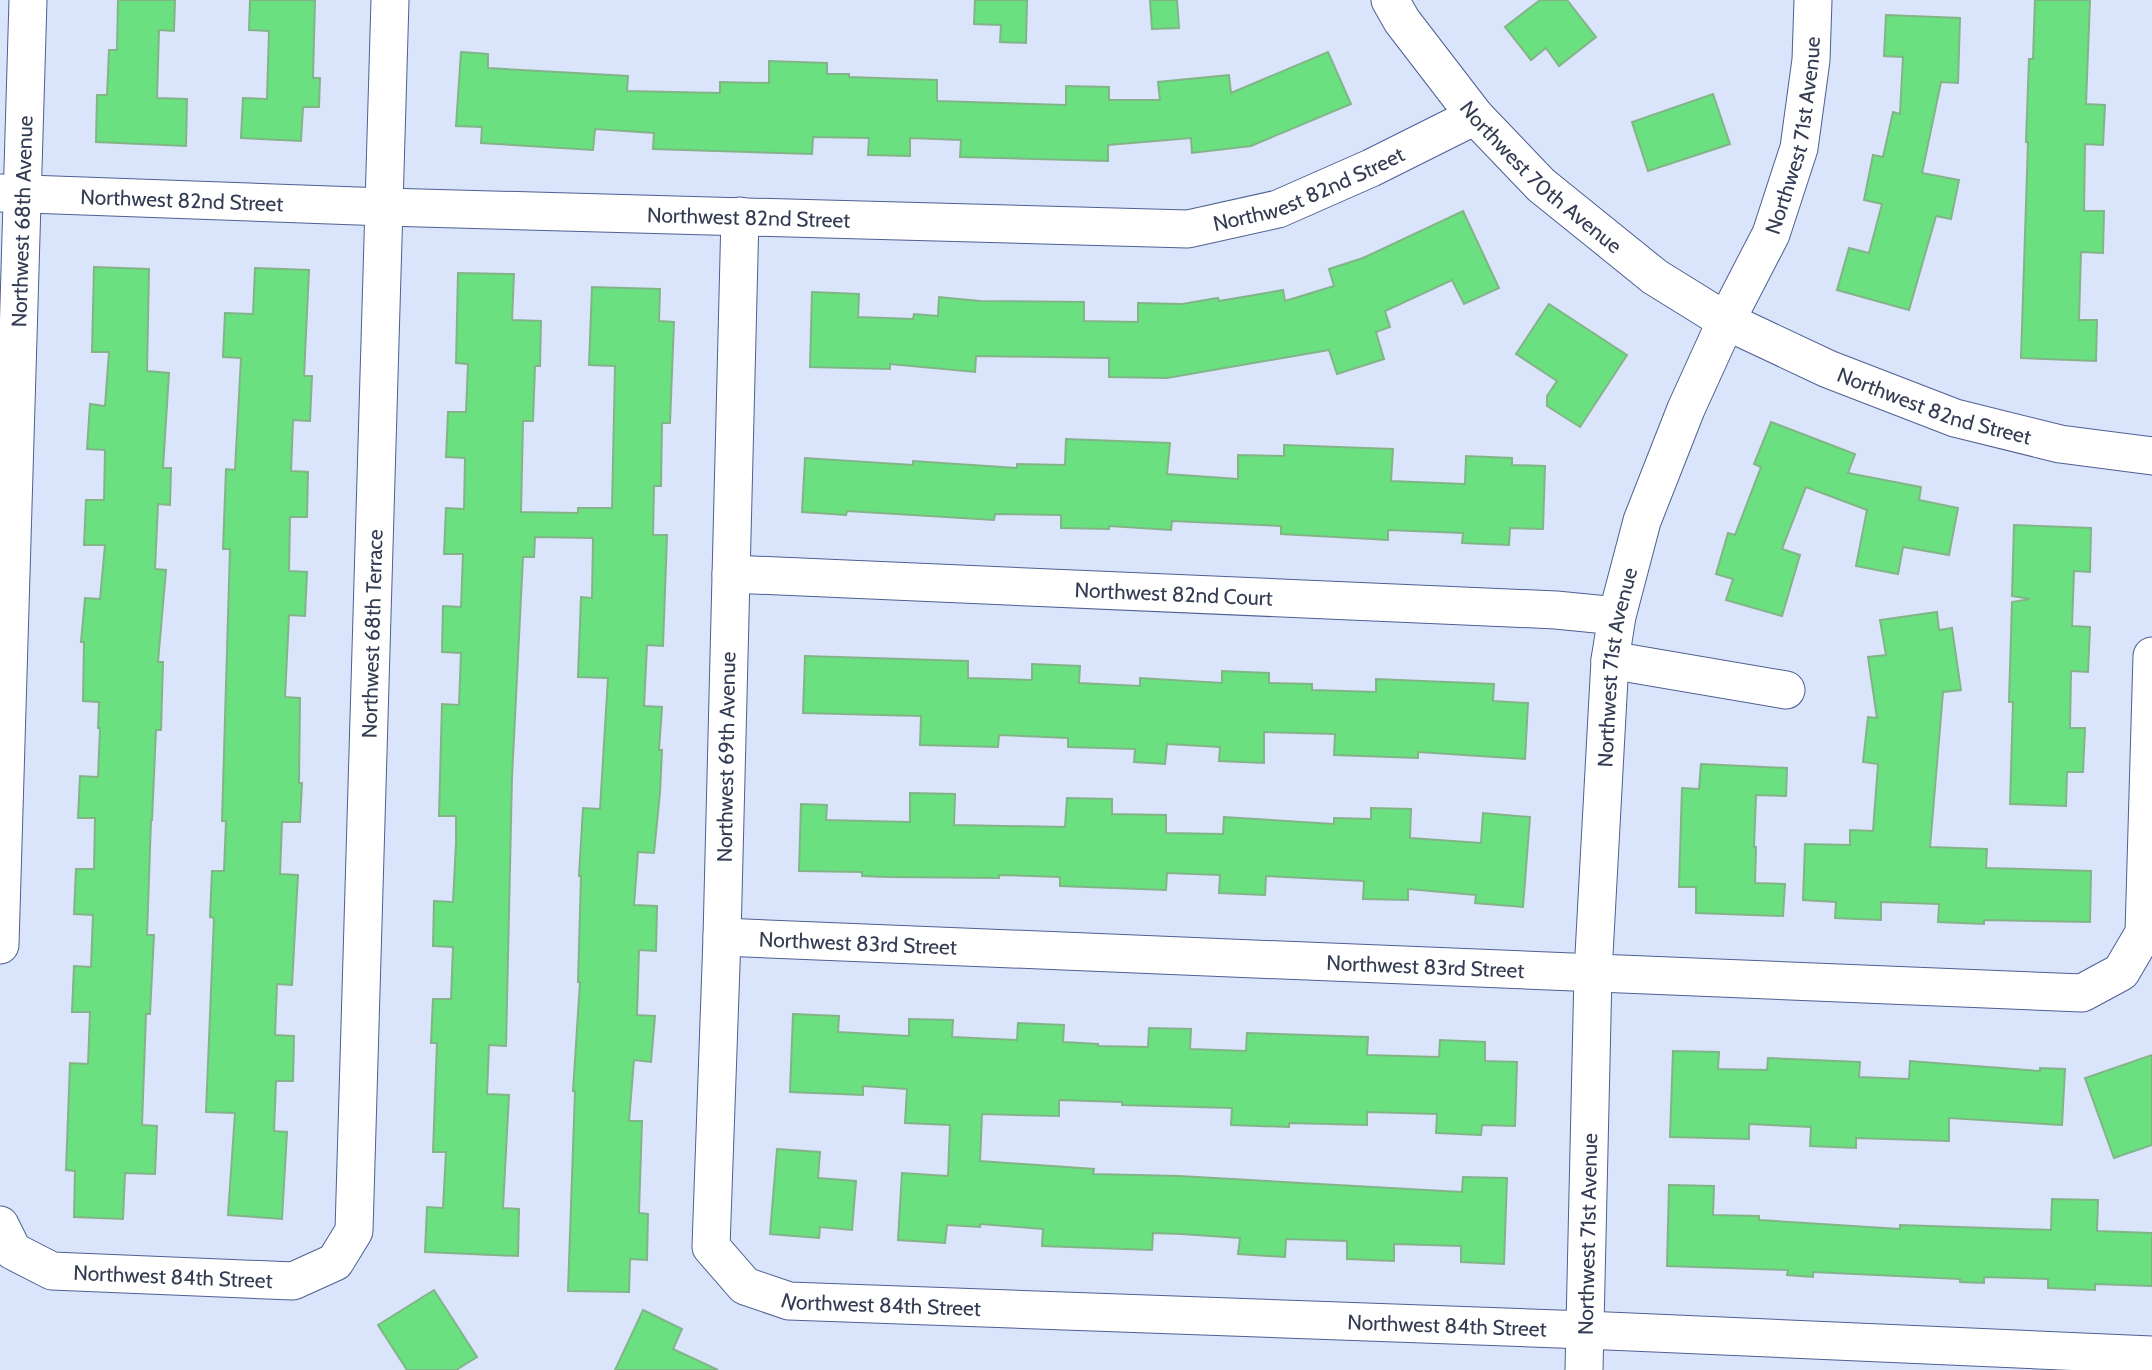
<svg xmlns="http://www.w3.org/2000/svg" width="2152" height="1370" font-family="Cabin,sans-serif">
<rect width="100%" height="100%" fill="#dae4fb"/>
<g fill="#6ae081" stroke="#82b488" stroke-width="2">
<polygon points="118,0 175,0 174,31 159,30 157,98 187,99 186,146 96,142 97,95 107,95 109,50 117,50"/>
<polygon points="250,0 315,0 313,78 320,78 319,107 303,107 301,141 241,138 243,98 267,99 269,31 249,30"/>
<polygon points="975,0 1027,0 1026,43 1000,42 1001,25 974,24"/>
<polygon points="1150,0 1177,0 1179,28 1152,29"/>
<polygon points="1540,0 1567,0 1596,37 1559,66 1546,48 1531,60 1505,27"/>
<polygon points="2035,0 2090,0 2086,104 2105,105 2103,145 2085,144 2084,211 2104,211 2103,253 2081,252 2079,320 2097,320 2096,361 2021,358 2028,142 2026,142 2029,59 2033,59"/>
<polygon points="1886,15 1960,18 1958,83 1941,82 1922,173 1959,180 1951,219 1936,216 1909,310 1837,290 1849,248 1869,253 1882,204 1864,200 1873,155 1883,157 1893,112 1900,114 1903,57 1884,56"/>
<polygon points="461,52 488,54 488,68 628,76 627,91 720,93 720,82 769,83 769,61 827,63 827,74 849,74 849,77 937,80 937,101 1066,105 1066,86 1109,87 1109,100 1160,100 1158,82 1229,75 1231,93 1328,52 1351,104 1251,146 1192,153 1191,138 1108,145 1108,161 960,157 961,140 910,138 910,156 868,155 869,138 813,137 812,154 653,149 654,133 595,129 593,150 481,143 482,127 456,126"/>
<polygon points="1713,94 1730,144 1648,171 1632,122"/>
<polygon points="1463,211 1499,288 1464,304 1452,280 1385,311 1390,327 1376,332 1384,359 1337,374 1329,350 1167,378 1109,377 1109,358 976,356 975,372 890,364 890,369 810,367 812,292 859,294 858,317 913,319 914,314 938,316 939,297 980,301 1084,302 1084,321 1138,322 1138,303 1182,304 1218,298 1219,301 1283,290 1285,301 1334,286 1329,269 1363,258"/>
<polygon points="94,267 149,269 147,371 169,373 163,468 171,468 170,505 158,504 155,569 166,570 158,662 163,662 161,730 156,730 152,820 151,820 147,935 154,935 150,1014 146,1014 142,1125 157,1126 155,1174 125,1173 123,1219 74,1217 75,1171 66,1170 70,1063 88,1064 90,1012 72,1012 74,966 91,967 93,915 74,914 76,869 94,869 95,818 78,818 80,776 98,777 100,728 98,728 99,702 83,701 84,642 81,642 85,598 100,599 105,545 84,545 86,500 104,500 105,450 87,449 90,404 105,406 109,352 92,352"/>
<polygon points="255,268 309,270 304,376 312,376 310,421 293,420 291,471 308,472 307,517 290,517 289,571 307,572 305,616 289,615 285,697 300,698 299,783 302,783 300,822 282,822 280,874 298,875 292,985 277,984 275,1035 294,1036 293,1081 276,1081 274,1131 287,1132 282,1219 228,1215 235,1113 206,1112 214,918 210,917 212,871 224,871 226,821 222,821 230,549 223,549 226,469 235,470 241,358 223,357 225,313 253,314"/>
<polygon points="458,273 514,274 512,320 541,321 540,366 535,366 533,421 523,421 521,512 578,513 578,508 612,508 615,366 589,365 592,287 660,289 659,321 674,322 670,423 662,423 661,486 654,486 653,535 667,535 663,646 647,645 644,706 662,707 659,750 662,750 660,792 654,853 638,852 634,905 657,906 656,951 639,950 637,1015 655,1016 651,1062 634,1060 629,1121 642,1121 639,1213 648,1214 647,1260 630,1259 629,1292 568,1291 575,1091 573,1091 580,982 578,982 581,876 579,876 583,808 600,809 608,678 578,677 581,597 592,598 593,538 535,537 534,557 523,557 512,777 506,1046 489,1045 487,1094 509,1095 503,1208 519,1209 518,1256 425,1252 427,1207 443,1208 446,1152 433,1152 437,1043 431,1043 433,999 451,999 453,947 433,946 434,901 453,902 456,843 456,816 439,816 442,704 459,705 461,653 442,652 443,606 461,607 463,554 444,554 446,508 464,509 465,458 446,457 448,412 466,412 468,364 456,363"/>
<polygon points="1549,304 1627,355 1580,427 1547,406 1547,396 1557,381 1516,354"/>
<polygon points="1771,422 1855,454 1848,473 1921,487 1919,500 1958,508 1949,555 1903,547 1898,574 1856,566 1867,510 1806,487 1782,549 1800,555 1782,616 1726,600 1733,579 1716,574 1728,533 1735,535 1761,467 1754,464"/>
<polygon points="1066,439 1170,443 1167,474 1238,479 1238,455 1284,456 1284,445 1393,449 1391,481 1465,484 1466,456 1512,458 1512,465 1545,466 1543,529 1510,528 1509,545 1462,543 1463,533 1388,530 1388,540 1281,534 1281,526 1172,521 1171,530 1109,526 1109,529 1061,528 1061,515 995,514 994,520 847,511 846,515 802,512 805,458 913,465 913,461 1017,468 1017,464 1065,465"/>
<polygon points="2014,525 2091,528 2090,572 2074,571 2072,626 2090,627 2088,672 2071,671 2070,728 2085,728 2083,772 2067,772 2066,806 2010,804 2013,702 2009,702 2012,602 2030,599 2012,596"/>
<polygon points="1937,612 1939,630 1952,628 1961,690 1943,692 1930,847 1987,849 1986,868 2091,871 2090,922 1984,920 1984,924 1938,922 1939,904 1881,902 1881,920 1835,918 1836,902 1803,900 1805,844 1850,845 1850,830 1873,831 1878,764 1863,762 1868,717 1877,718 1868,657 1886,655 1880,620"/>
<polygon points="805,656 968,661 968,678 1032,680 1032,664 1080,666 1079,683 1140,686 1140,678 1222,683 1222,671 1269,673 1269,683 1312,684 1312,690 1376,692 1376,679 1494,684 1493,701 1528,703 1525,759 1418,752 1418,758 1334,755 1335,734 1264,732 1264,763 1219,761 1220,747 1167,744 1165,764 1134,762 1135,749 1068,747 1068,738 999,735 998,747 920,745 921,716 803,713"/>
<polygon points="1701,764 1787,768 1786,796 1756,795 1754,847 1756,847 1755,883 1785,884 1783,916 1696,913 1696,887 1679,887 1682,788 1699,789"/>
<polygon points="910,793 955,794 954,825 1065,827 1067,798 1112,799 1112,814 1166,815 1166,833 1223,834 1224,817 1334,824 1334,818 1371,819 1371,808 1411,809 1410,838 1481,843 1483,813 1530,817 1523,907 1475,903 1476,895 1408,889 1408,900 1363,899 1364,881 1266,876 1265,895 1219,893 1220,875 1167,873 1166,890 1060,886 1060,877 999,875 999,878 887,877 862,876 862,872 799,871 801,804 827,805 826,820 910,822"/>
<polygon points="793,1014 839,1016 838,1032 909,1036 909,1019 953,1020 952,1037 1017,1040 1018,1023 1064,1025 1063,1042 1098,1044 1098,1046 1148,1047 1149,1028 1191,1029 1190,1049 1246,1051 1247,1033 1368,1037 1367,1055 1439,1057 1440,1040 1485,1042 1485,1061 1517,1062 1515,1126 1482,1125 1481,1135 1436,1133 1437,1114 1367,1112 1367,1125 1289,1123 1289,1127 1231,1125 1232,1108 1122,1105 1122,1102 1059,1100 1059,1116 982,1114 980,1161 1094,1169 1093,1174 1179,1176 1462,1192 1463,1177 1507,1178 1504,1264 1461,1262 1461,1246 1394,1244 1394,1261 1347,1259 1347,1241 1286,1239 1285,1257 1238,1254 1240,1238 1181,1234 1153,1233 1152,1250 1042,1246 1043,1229 980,1224 980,1227 947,1225 945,1243 898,1240 902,1173 948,1176 950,1125 905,1123 907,1089 863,1086 863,1095 790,1092"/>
<polygon points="1673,1051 1719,1052 1718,1069 1767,1070 1768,1058 1860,1062 1859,1077 1909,1079 1910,1061 2040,1071 2040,1068 2065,1069 2062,1125 1949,1118 1949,1141 1856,1138 1856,1148 1810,1146 1811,1127 1749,1124 1749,1139 1670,1137"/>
<polygon points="2152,1055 2152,1145 2114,1158 2085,1078"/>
<polygon points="777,1149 820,1152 818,1178 856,1181 852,1230 820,1227 819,1238 770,1234"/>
<polygon points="1669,1185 1714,1186 1713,1215 1759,1216 1759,1220 1900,1229 1900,1225 2051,1230 2052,1199 2098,1200 2097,1231 2152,1233 2152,1286 2095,1284 2095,1290 2048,1288 2048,1279 1984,1277 1984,1283 1960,1282 1960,1279 1813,1272 1813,1277 1787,1275 1788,1270 1667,1266"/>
<polygon points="434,1290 477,1357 456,1370 407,1370 378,1325"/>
<polygon points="643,1310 682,1329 673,1349 718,1370 615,1370"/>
</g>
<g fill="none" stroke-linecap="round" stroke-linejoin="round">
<defs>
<g id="minor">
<path id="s1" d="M1390,0L1402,21L1475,116L1541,185L1655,277L1726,321L1828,369L1955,418L2060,444L2152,456"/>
<path id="s2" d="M0,193L385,207L1188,229L1278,209L1371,168L1475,116"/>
<path id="s3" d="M740,216L722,937L711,1247L745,1286L789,1301L1585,1330L2152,1355"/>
<path id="s4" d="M731,574L1556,610L1617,616"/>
<polyline points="1610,660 1786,690"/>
<path id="s5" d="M722,937L2082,993L2121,972L2144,933L2152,656"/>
<path id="s6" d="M0,945L28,0"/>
<path id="s7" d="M0,1225L13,1251L52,1271L293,1281L335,1262L354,1231L390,0"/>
<path id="s8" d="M1584,1370L1593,973L1610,660L1617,616L1642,521L1686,409L1726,321L1771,234L1799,148L1811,60L1813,0"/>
</g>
</defs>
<use href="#minor" stroke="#4e6092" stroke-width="39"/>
<use href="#minor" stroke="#fff" stroke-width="37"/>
</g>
<g text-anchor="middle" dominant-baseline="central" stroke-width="5" stroke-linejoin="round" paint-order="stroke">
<g font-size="21" fill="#343c53" stroke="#fff">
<text stroke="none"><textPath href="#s8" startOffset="1270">Northwest 71st Avenue</textPath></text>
<text stroke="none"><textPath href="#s1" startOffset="234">Northwest 70th Avenue</textPath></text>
<text stroke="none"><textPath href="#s2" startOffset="1316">Northwest 82nd Street</textPath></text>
<text stroke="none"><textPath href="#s2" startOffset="182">Northwest 82nd Street</textPath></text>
<text stroke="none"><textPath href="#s2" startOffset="749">Northwest 82nd Street</textPath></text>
<text stroke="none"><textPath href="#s6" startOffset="724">Northwest 68th Avenue</textPath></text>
<text stroke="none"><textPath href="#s1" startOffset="695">Northwest 82nd Street</textPath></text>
<text stroke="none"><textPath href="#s4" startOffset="443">Northwest 82nd Court</textPath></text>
<text stroke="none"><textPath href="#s7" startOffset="994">Northwest 68th Terrace</textPath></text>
<text stroke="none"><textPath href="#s8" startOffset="704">Northwest 71st Avenue</textPath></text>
<text transform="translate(726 757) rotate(-89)">Northwest 69th Avenue</text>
<text stroke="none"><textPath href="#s5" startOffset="136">Northwest 83rd Street</textPath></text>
<text stroke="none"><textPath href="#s5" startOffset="704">Northwest 83rd Street</textPath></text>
<text stroke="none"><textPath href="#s8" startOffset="136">Northwest 71st Avenue</textPath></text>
<text stroke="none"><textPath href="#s7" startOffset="194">Northwest 84th Street</textPath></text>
<text stroke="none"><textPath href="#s3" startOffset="1222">Northwest 84th Street</textPath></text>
<text stroke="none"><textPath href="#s3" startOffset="1788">Northwest 84th Street</textPath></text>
</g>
</g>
</svg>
